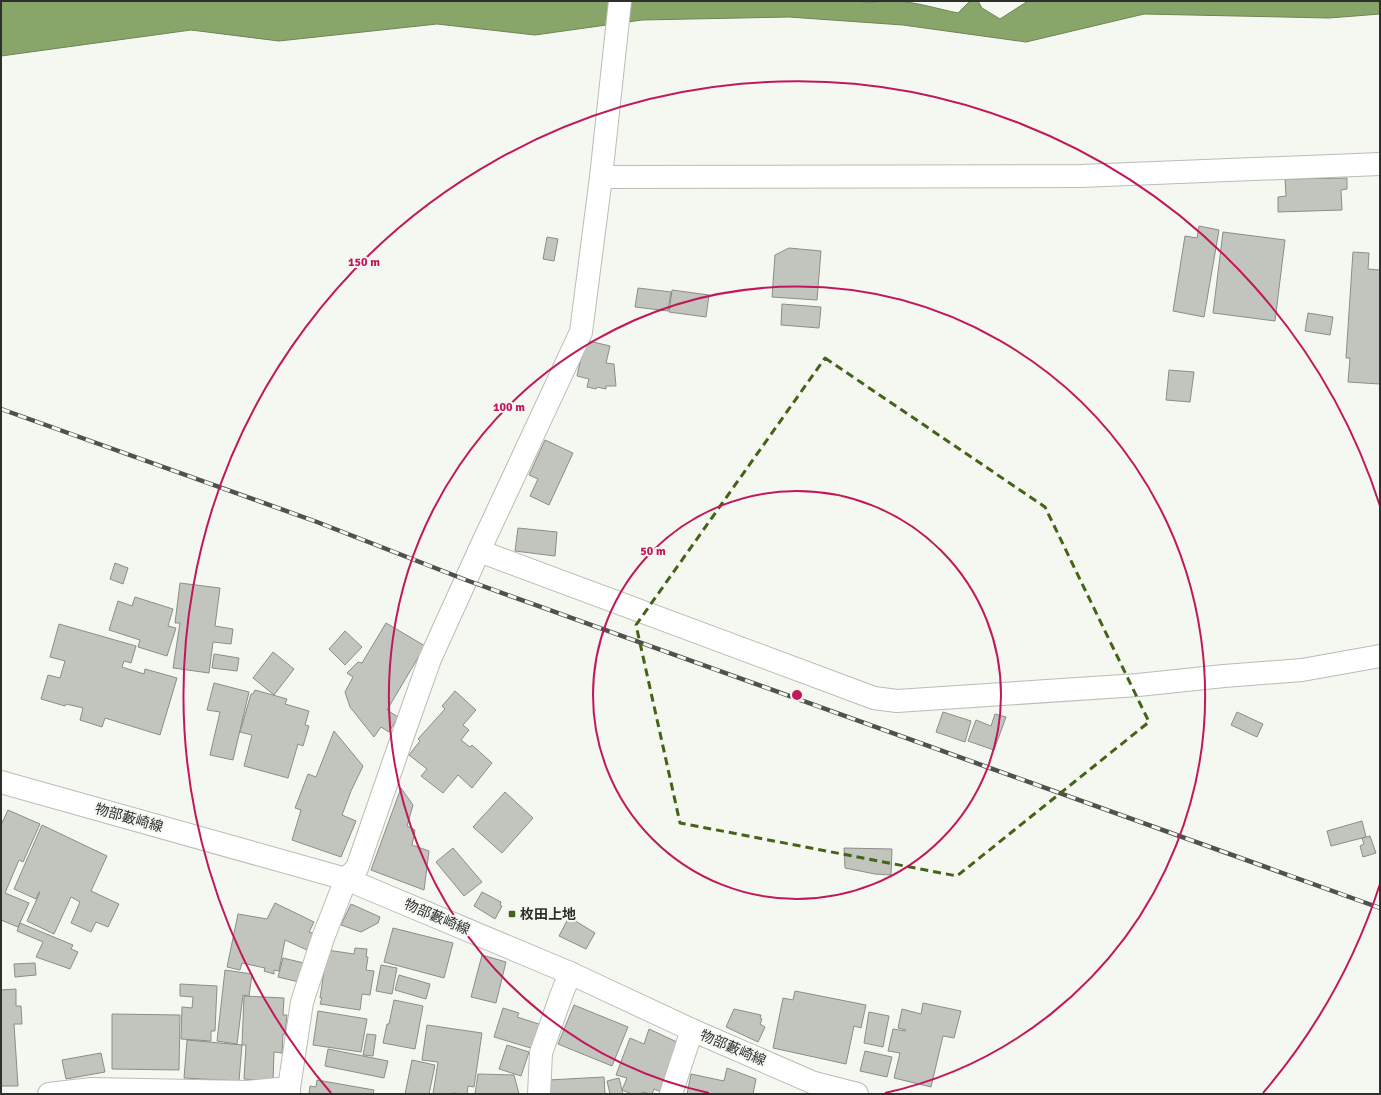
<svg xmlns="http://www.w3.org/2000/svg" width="1381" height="1095" font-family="Signika,'Noto Sans JP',sans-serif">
<rect width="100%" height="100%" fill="#f4f8f0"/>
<path fill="#89a66a" stroke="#6e8358" d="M1,1H859C866,4 887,0 896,1C916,2 938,9 958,13L970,1H978L982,8L1000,19L1028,1H1378L1380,4V14L1329,18L1144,14L1026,42L903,25L789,17L642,20L535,35L437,24L279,41L191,30L1,56Z"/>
<g fill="#c1c5bd" stroke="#8a8e87">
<polygon points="1347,178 1347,189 1341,190 1342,210 1278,212 1278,197 1286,196 1285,179"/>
<polygon points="1199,226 1219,230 1204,317 1173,311 1185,236 1197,238"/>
<polygon points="1223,232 1285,240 1275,321 1213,313"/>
<polygon points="547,237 558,239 554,261 543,259"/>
<polygon points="789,248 821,251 817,300 772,297 775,255"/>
<polygon points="1353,252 1369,253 1368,269 1380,270 1380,384 1348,382 1350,358 1346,358"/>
<polygon points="638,288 671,292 668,311 635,307"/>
<polygon points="672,290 709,295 706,317 669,312"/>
<polygon points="782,304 821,307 819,328 781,325"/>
<polygon points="1308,313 1333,317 1330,335 1305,331"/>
<polygon points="585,340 610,346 606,363 614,364 616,386 606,386 606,389 597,387 596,389 587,387 589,379 577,376"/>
<polygon points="1169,370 1194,372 1190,402 1166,400"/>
<polygon points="545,440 573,453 549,505 530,496 538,479 529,475"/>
<polygon points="518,528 557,532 555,556 515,551"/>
<polygon points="115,563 128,568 123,584 110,579"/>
<polygon points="180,583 220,588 215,626 233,629 231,644 213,642 209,673 173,668 180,623 175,623"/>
<polygon points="135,597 173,609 168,626 176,628 167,656 138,647 140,640 109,630 118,601 132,606"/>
<polygon points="386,623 425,646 387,710 398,717 389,732 381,727 374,737 350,707 345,692 353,677 347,673 358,662 362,663"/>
<polygon points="59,624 136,646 131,663 124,661 122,667 144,674 145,669 177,678 160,735 105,718 102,727 80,720 83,708 66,704 65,706 41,699 48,675 60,678 65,661 50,657"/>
<polygon points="345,631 362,647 345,665 329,649"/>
<polygon points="273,652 294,669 274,695 253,678"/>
<polygon points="214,654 239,658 237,671 212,668"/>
<polygon points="214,683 249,692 233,760 210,755 220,712 207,710"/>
<polygon points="255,690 287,699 285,704 309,711 305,725 309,726 303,746 298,744 288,778 244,766 252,735 240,732 251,694 253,694"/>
<polygon points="455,691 476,710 463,725 469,730 461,740 470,747 472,745 492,763 472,788 458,775 443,793 421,776 427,769 409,755 420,741 418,739 445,709 442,706"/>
<polygon points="943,712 971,721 965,742 936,732"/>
<polygon points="1237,712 1263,724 1257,737 1231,725"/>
<polygon points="995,714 1006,717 994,750 968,741 976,720 991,726"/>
<polygon points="334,731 363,766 351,791 342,815 356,821 341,857 292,840 301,810 295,808 308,774 316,777"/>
<polygon points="401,788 413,805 407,826 415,830 412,845 429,851 424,890 371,870"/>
<polygon points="505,792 533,818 502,853 473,827"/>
<polygon points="8,810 40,824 23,862 19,860 5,893 29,903 18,927 1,920 1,825"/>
<polygon points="1362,821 1366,837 1331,846 1327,831"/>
<polygon points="42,825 107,856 91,891 119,904 108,927 96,922 91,932 71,923 80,902 71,897 54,934 27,921 40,892 39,892 36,899 14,889"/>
<polygon points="1370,836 1376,853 1363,857 1360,846 1364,844 1362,838"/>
<polygon points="453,848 482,882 464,896 436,862"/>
<polygon points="844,848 892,849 891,875 875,874 845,868"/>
<polygon points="482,892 501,902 500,905 502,906 495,919 474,906"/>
<polygon points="275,903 314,922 309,932 315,934 307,950 285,940 279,971 274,970 274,974 264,971 265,968 242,963 240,970 227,967 238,914 267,919"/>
<polygon points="351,904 380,917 378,923 361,932 341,925"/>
<polygon points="569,917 595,933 586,949 559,936"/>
<polygon points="20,923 73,945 71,949 78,952 70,969 36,957 43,942 17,931"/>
<polygon points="393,928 453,943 444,978 384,962"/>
<polygon points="355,948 367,949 366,957 368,957 366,970 374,971 370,995 362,994 360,1010 320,1004 322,998 320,998 327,950 354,954"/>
<polygon points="482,955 506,962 496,1003 471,997"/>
<polygon points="283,958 304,963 299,982 278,977"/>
<polygon points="35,963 36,975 15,977 14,964"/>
<polygon points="381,965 397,968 392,994 376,991"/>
<polygon points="225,970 252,974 249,996 243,995 237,1044 217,1041"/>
<polygon points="399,975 430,984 426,999 395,990"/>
<polygon points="180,984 217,986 215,1031 211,1031 211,1041 181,1039 182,1007 192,1008 193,997 180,996"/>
<polygon points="16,989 16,1006 21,1006 22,1024 14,1024 18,1086 1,1086 1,990"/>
<polygon points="795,991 866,1005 861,1028 854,1026 846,1064 773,1048 783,998 793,1000"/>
<polygon points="244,996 284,998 283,1015 287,1015 285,1034 283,1034 282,1053 274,1052 273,1081 244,1079 246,1045 242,1045"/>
<polygon points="394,1000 423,1006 415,1049 383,1043 387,1024 389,1024"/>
<polygon points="923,1003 961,1011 954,1038 943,1036 931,1087 894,1078 900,1053 888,1051 893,1029 905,1031 906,1030 898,1028 902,1009 921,1014"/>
<polygon points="574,1005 628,1027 612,1066 558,1044"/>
<polygon points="503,1008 519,1013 517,1017 542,1025 534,1049 494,1037"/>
<polygon points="734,1009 761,1015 760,1018 762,1019 760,1024 765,1027 758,1042 726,1027"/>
<polygon points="318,1011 367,1019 361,1052 313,1045"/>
<polygon points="869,1012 889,1016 883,1047 864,1043"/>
<polygon points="112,1014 180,1015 179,1070 112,1069"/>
<polygon points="427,1025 482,1033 474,1087 468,1086 467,1094 452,1093 452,1094 433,1094 438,1062 422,1060"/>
<polygon points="649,1029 679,1043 664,1093 654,1089 652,1094 642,1092 641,1094 632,1094 622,1090 627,1078 616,1075 630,1038 644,1044"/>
<polygon points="367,1034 376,1035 373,1056 363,1055"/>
<polygon points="187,1040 242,1045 239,1081 184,1078"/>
<polygon points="507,1045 529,1052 521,1076 499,1069"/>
<polygon points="328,1049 388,1061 384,1078 325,1066"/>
<polygon points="865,1051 892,1057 887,1077 860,1071"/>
<polygon points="101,1053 105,1072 66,1079 62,1060"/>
<polygon points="412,1060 435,1065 429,1094 405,1094"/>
<polygon points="727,1068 756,1079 753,1094 687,1094 691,1074 724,1081"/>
<polygon points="478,1074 514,1075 519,1094 475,1094"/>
<polygon points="604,1077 605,1094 548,1094 548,1080"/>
<polygon points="619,1078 623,1094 610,1094 607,1081"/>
<polygon points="317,1080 374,1090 373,1094 309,1094 310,1086 316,1087"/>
</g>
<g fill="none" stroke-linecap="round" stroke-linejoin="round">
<defs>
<g id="minor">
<polyline points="601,177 1081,176 1380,164"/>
<polyline points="479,551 874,698 897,701 1138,685 1224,676 1302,670 1380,656"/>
<polyline points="49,1094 91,1089 247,1092 289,1088"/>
<polyline points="289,1094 289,1088 302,1002 323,938 346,879 357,868 402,738 430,659 479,551 581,332 601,177 620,1"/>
<polyline points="539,1094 541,1053 561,996 570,973"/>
<polyline points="671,1094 692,1030"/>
</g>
<polyline id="secondary" points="1,782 346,879 570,973 692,1030 814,1083 857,1094"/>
</defs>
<use href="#minor" stroke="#b9bdb5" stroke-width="24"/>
<use href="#secondary" stroke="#b9bdb5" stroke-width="24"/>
<use href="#minor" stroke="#fff" stroke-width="22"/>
<use href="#secondary" stroke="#fff" stroke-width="22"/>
<defs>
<polyline id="rail" points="1,409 317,522 466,580 1380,908"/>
</defs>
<use href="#rail" stroke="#4e514d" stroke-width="4.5"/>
<use href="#rail" stroke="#f4f8f0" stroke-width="3" stroke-dasharray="9" stroke-linecap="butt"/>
</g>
<path fill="none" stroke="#436317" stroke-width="3" stroke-dasharray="8 5" stroke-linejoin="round" d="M825,358L1045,507L1149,722L957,876L680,823L636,625Z"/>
<g fill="none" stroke="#c2185b" stroke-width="2">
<circle cx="797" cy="695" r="204"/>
<path d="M709 1093A408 408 0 1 1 885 1093"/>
<path d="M1380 884A613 613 0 0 1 1263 1093M331 1093A613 613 0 1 1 1380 506"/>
</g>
<rect fill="#436317" stroke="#f4f8f0" stroke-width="1.5" x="508" y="910" width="8" height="8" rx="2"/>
<g text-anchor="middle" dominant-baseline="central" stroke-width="4" stroke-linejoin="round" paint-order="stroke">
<g font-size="14" fill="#2e302d" stroke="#f4f8f0">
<text transform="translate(129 818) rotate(16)">物部藪崎線</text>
<text transform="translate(437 917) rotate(23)">物部藪崎線</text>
<text transform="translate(733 1048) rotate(23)">物部藪崎線</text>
</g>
<g font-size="14" font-weight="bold" fill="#2e302d" stroke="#f4f8f0" text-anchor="start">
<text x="520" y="914">枚田上地</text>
</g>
</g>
<circle cx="797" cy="695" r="6" fill="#c2185b" stroke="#f4f8f0" stroke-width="2"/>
<g font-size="12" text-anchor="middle" font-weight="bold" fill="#c2185b" stroke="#f4f8f0" stroke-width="4" stroke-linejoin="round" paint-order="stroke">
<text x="364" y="266">150 m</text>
<text x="509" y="411">100 m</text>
<text x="653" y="555">50 m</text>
</g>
<rect width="1381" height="1095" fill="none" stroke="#2e302d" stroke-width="4"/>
</svg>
